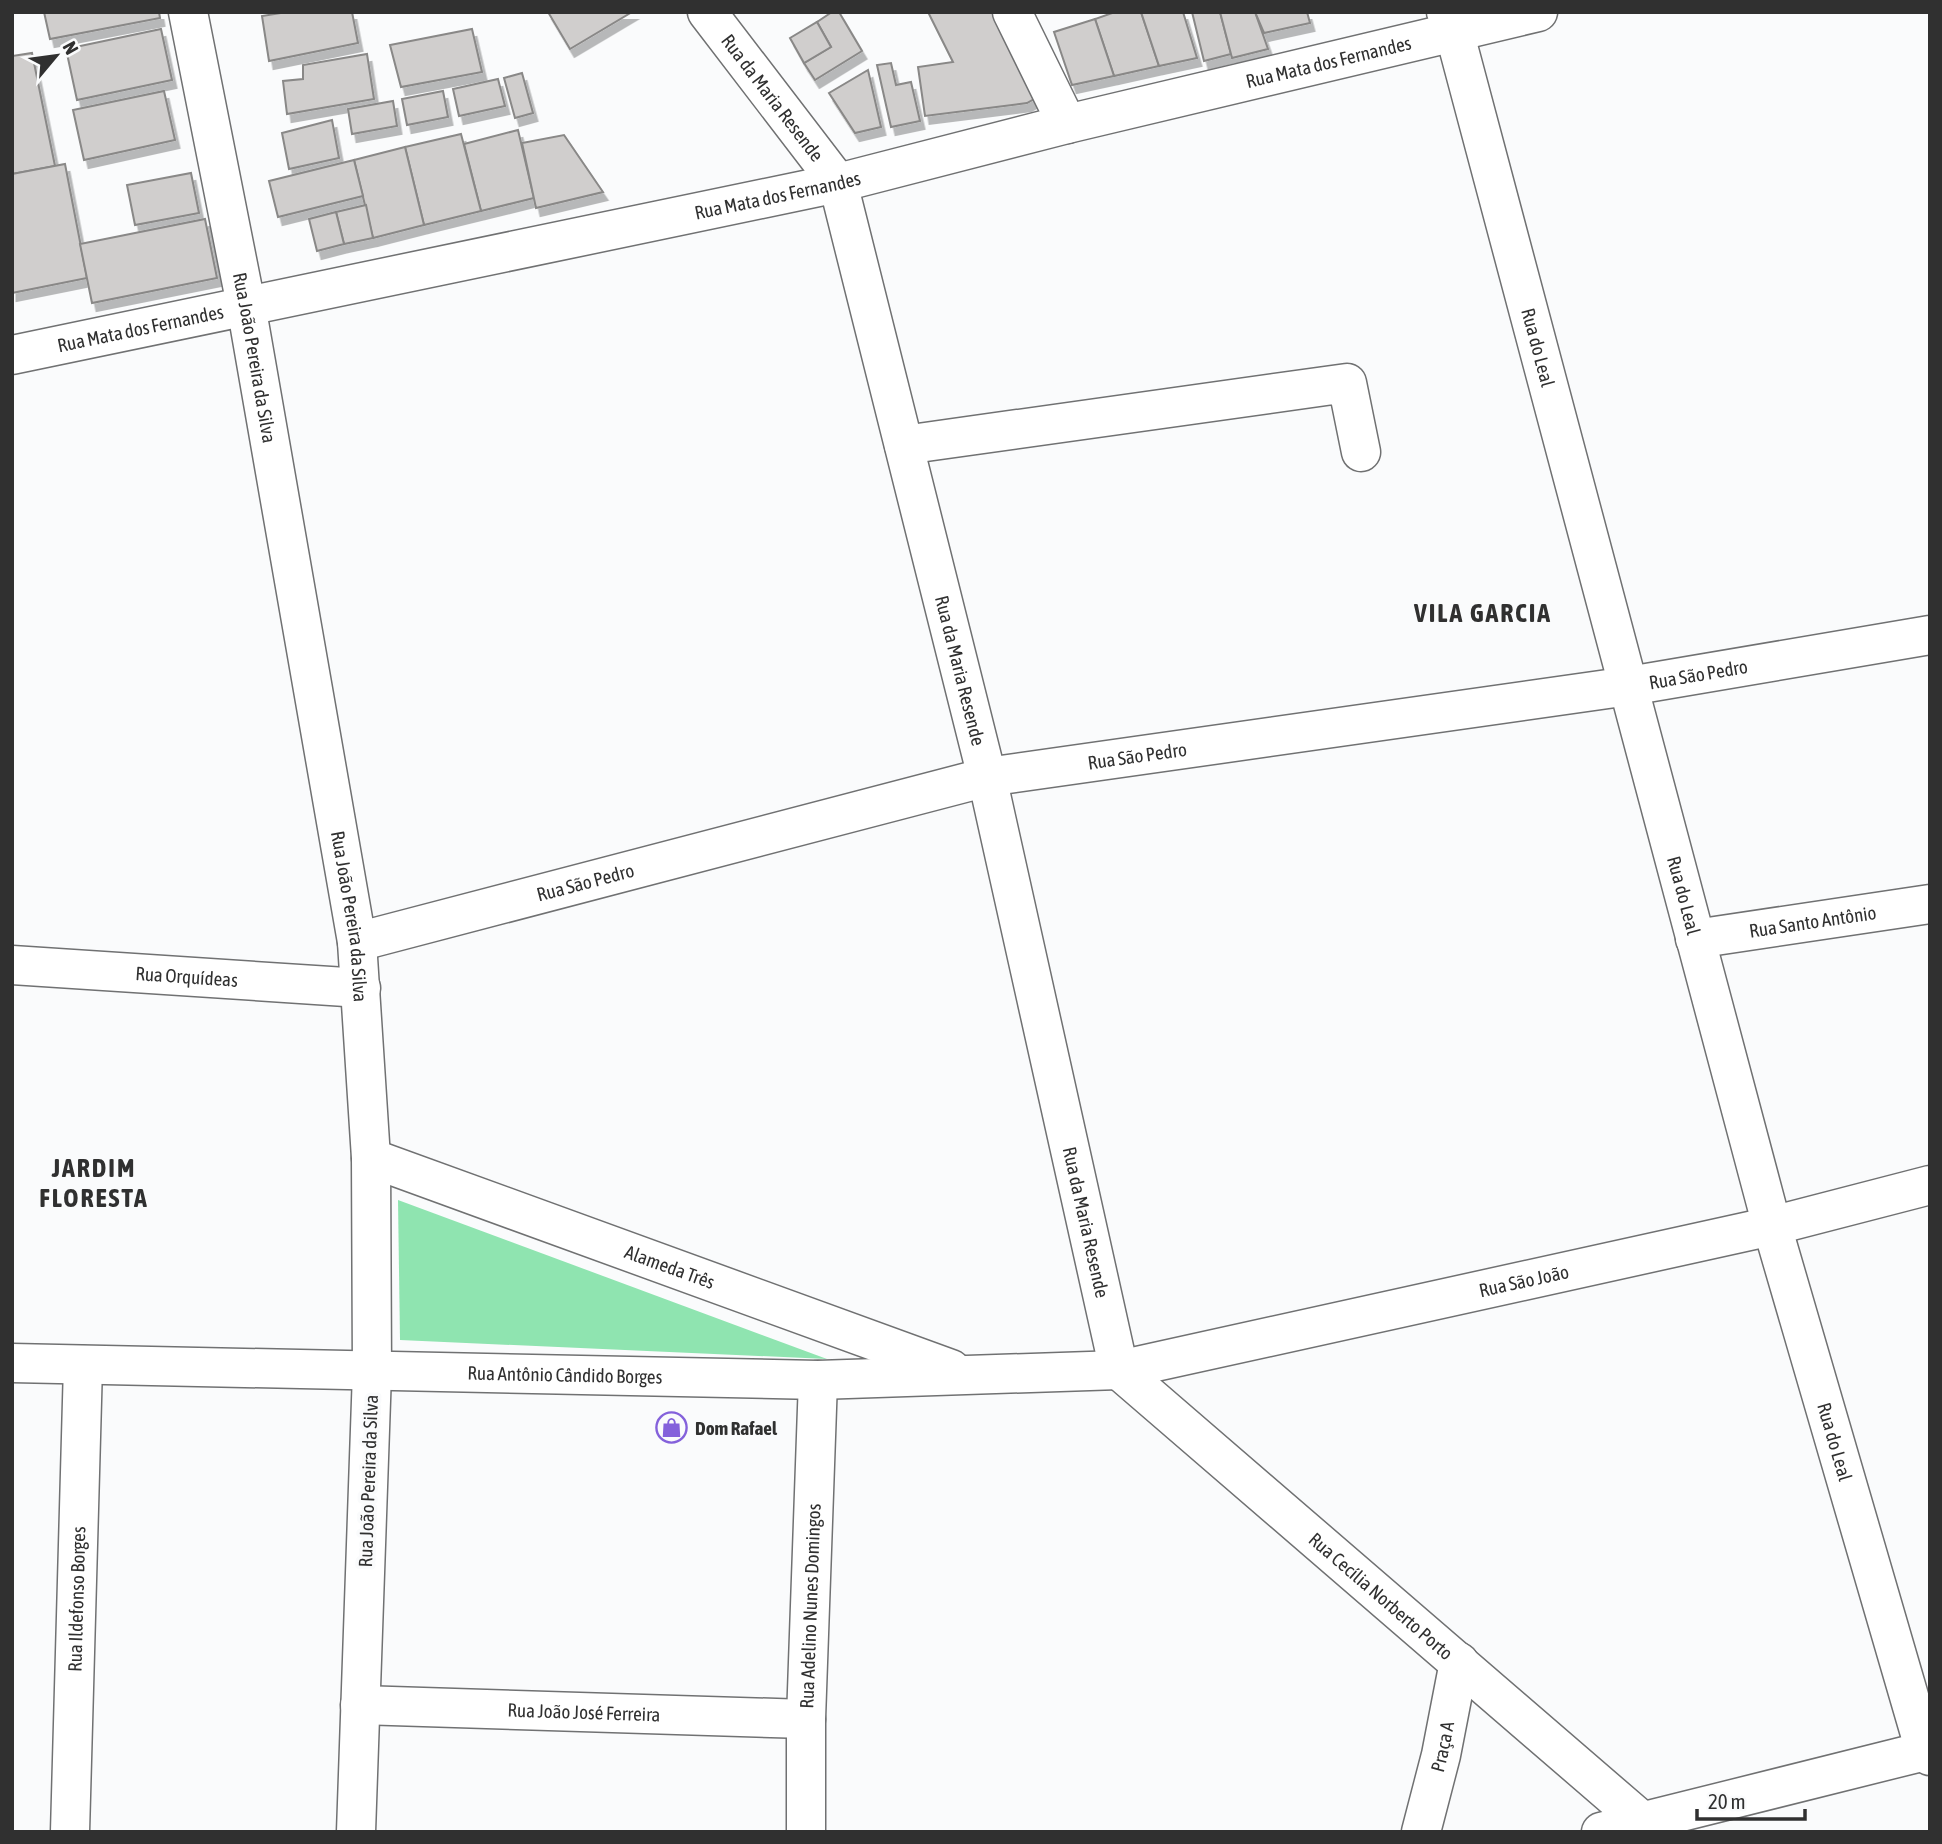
<svg xmlns="http://www.w3.org/2000/svg" width="1942" height="1844" font-family="'Asap Condensed',sans-serif">
<defs>
<filter id="shadow"><feDropShadow dx="4.5" dy="8" stdDeviation="0" flood-color="#0004"/></filter>
</defs>
<rect width="100%" height="100%" fill="#fafbfc"/>
<polygon fill="#8fe4b0" points="398,1200 827,1359 400,1340"/>
<g fill="#d0cecd" stroke="#898887" stroke-width="2" filter="url(#shadow)">
<polygon points="44,12 159,12 160,18 50,39"/>
<polygon points="287,12 352,12 358,43 269,61 262,16"/>
<polygon points="548,12 632,12 570,49"/>
<polygon points="832,12 839,12 862,51 815,80 804,63 831,47 817,22"/>
<polygon points="928,12 997,12 1034,99 1027,103 925,116 918,67 953,62"/>
<polygon points="1115,12 1141,12 1159,66 1114,76 1095,19"/>
<polygon points="1141,12 1183,12 1197,58 1159,66"/>
<polygon points="1192,12 1220,12 1231,54 1204,61"/>
<polygon points="1220,12 1255,12 1268,49 1232,58"/>
<polygon points="1255,12 1307,12 1310,23 1264,33"/>
<polygon points="1095,19 1114,76 1072,85 1054,32"/>
<polygon points="817,22 831,47 804,63 790,38"/>
<polygon points="161,29 172,80 77,100 66,49"/>
<polygon points="472,29 482,72 401,87 390,45"/>
<polygon points="32,53 55,166 12,174 12,56"/>
<polygon points="367,54 374,99 287,114 283,81 303,79 303,65"/>
<polygon points="891,63 896,85 911,82 920,121 891,127 877,65"/>
<polygon points="868,70 881,127 855,133 829,93"/>
<polygon points="522,73 533,113 515,118 504,78"/>
<polygon points="498,79 505,106 459,116 453,89"/>
<polygon points="164,91 175,140 84,160 73,110"/>
<polygon points="443,91 448,117 407,125 402,99"/>
<polygon points="393,101 397,126 352,134 348,109"/>
<polygon points="332,120 339,158 289,169 282,133"/>
<polygon points="518,130 534,198 481,211 464,144"/>
<polygon points="461,134 481,211 424,225 405,147"/>
<polygon points="564,135 603,192 536,208 522,143"/>
<polygon points="405,147 424,225 373,238 354,160"/>
<polygon points="354,160 363,196 278,217 269,181"/>
<polygon points="65,164 87,278 12,293 12,174"/>
<polygon points="191,173 199,213 135,225 127,185"/>
<polygon points="366,205 373,238 344,244 336,212"/>
<polygon points="336,212 344,244 317,251 309,219"/>
<polygon points="205,219 217,278 92,303 80,244"/>
</g>
<g fill="none" stroke-linecap="round" stroke-linejoin="round">
<defs>
<g id="minor">
<path id="s1" d="M188,12L246,305L357,942L371,1158L372,1372L356,1832"/>
<path id="s2" d="M707,12L838,183L987,777L1119,1370"/>
<polyline points="1012,12 1067,124"/>
<path id="s3" d="M1446,12L1454,31L1772,1226L1925,1751L1930,1756"/>
<path id="s4" d="M12,355L838,183L1067,124L1538,12"/>
<polyline points="904,445 1347,383 1361,452"/>
<path id="s5" d="M1695,939L1930,904"/>
<path id="s6" d="M357,942L987,777L1629,686L1930,635"/>
<path id="s7" d="M12,965L361,988"/>
<path id="s8" d="M371,1158L951,1369"/>
<path id="s9" d="M12,1363L818,1380L1119,1370L1772,1226L1930,1185"/>
<path id="s10" d="M1119,1370L1643,1822"/>
<path id="s11" d="M360,1705L806,1719"/>
<path id="s12" d="M70,1832L83,1365"/>
<path id="s13" d="M806,1832V1719L818,1380"/>
<path id="s14" d="M1421,1832L1441,1755L1459,1662"/>
<polyline points="1601,1832 1925,1751"/>
</g>
</defs>
<use href="#minor" stroke="#707172" stroke-width="41"/>
<use href="#minor" stroke="#fff" stroke-width="38"/>
</g>
<defs>
<symbol id="shop-ring" viewBox="-11 -11 22 22"><circle r="9.5" fill="#fafbfc" stroke="#8461db" stroke-width="1.5"/><path d="M-5-2.5h2.3a2.7 3.5 0 0 1 5.4 0H5L5.5 6h-11ZM-1.5-2.5h3a1.5 2.3 0 0 0-3 0Z" fill="#8461db"/></symbol>
</defs>
<g fill-rule="evenodd">
<use href="#shop-ring" x="654" y="1410" width="35" height="35"/>
</g>
<g text-anchor="middle" dominant-baseline="central" stroke-width="7" stroke-linejoin="round" paint-order="stroke">
<g font-size="19" fill="#303030" stroke="#fafbfc">
<text stroke="none"><textPath href="#s4" startOffset="1349">Rua Mata dos Fernandes</textPath></text>
<text stroke="none"><textPath href="#s2" startOffset="108">Rua da Maria Resende</textPath></text>
<text stroke="none"><textPath href="#s4" startOffset="782">Rua Mata dos Fernandes</textPath></text>
<text stroke="none"><textPath href="#s4" startOffset="131">Rua Mata dos Fernandes</textPath></text>
<text stroke="none"><textPath href="#s3" startOffset="348">Rua do Leal</textPath></text>
<text stroke="none"><textPath href="#s1" startOffset="352">Rua João Pereira da Silva</textPath></text>
<text stroke="none"><textPath href="#s2" startOffset="718">Rua da Maria Resende</textPath></text>
<text stroke="none"><textPath href="#s6" startOffset="1370">Rua São Pedro</textPath></text>
<text stroke="none"><textPath href="#s6" startOffset="803">Rua São Pedro</textPath></text>
<text stroke="none"><textPath href="#s6" startOffset="236">Rua São Pedro</textPath></text>
<text stroke="none"><textPath href="#s3" startOffset="915">Rua do Leal</textPath></text>
<text stroke="none"><textPath href="#s1" startOffset="919">Rua João Pereira da Silva</textPath></text>
<text stroke="none"><textPath href="#s5" startOffset="119">Rua Santo Antônio</textPath></text>
<text stroke="none"><textPath href="#s7" startOffset="175">Rua Orquídeas</textPath></text>
<text stroke="none"><textPath href="#s2" startOffset="1284">Rua da Maria Resende</textPath></text>
<text stroke="none"><textPath href="#s8" startOffset="318">Alameda Três</textPath></text>
<text stroke="none"><textPath href="#s9" startOffset="1522">Rua São João</textPath></text>
<text stroke="none"><textPath href="#s9" startOffset="553">Rua Antônio Cândido Borges</textPath></text>
<text stroke="none"><textPath href="#s3" startOffset="1482">Rua do Leal</textPath></text>
<text transform="translate(368 1481) rotate(-88)">Rua João Pereira da Silva</text>
<text stroke="none"><textPath href="#s10" startOffset="346">Rua Cecília Norberto Porto</textPath></text>
<text stroke="none"><textPath href="#s12" startOffset="233">Rua Ildefonso Borges</textPath></text>
<text stroke="none"><textPath href="#s13" startOffset="226">Rua Adelino Nunes Domingos</textPath></text>
<text stroke="none"><textPath href="#s11" startOffset="224">Rua João José Ferreira</textPath></text>
<text stroke="none"><textPath href="#s14" startOffset="88">Praça A</textPath></text>
</g>
<g font-size="19" font-weight="bold" fill="#303030" stroke="#fafbfc" text-anchor="start">
<text x="695" y="1428">Dom Rafael</text>
</g>
<g font-size="26" font-weight="bold" letter-spacing="2" fill="#303030" stroke="#fafbfc">
<text x="1483" y="613">VILA GARCIA</text>
<text x="94" y="1168">JARDIM<tspan x="94" dy="30">FLORESTA</tspan></text>
</g>
</g>
<rect width="1942" height="1844" fill="none" stroke="#303030" stroke-width="28"/>
<g transform="translate(56 56) rotate(61)" stroke="#fafbfc" stroke-width="5" paint-order="stroke">
<path d="M0-5L12 26L0 18L-12 26Z" fill="#303030"/>
<text y="-10" font-size="19" font-weight="bold" text-anchor="middle" fill="#303030">N</text>
</g>
<path d="M1697 1809v10h108v-10" fill="none" stroke="#303030" stroke-width="3.5"/>
<text x="1708" y="1809" font-size="21" fill="#303030" stroke="#fafbfc" stroke-width="5" paint-order="stroke">20 m</text>
</svg>
